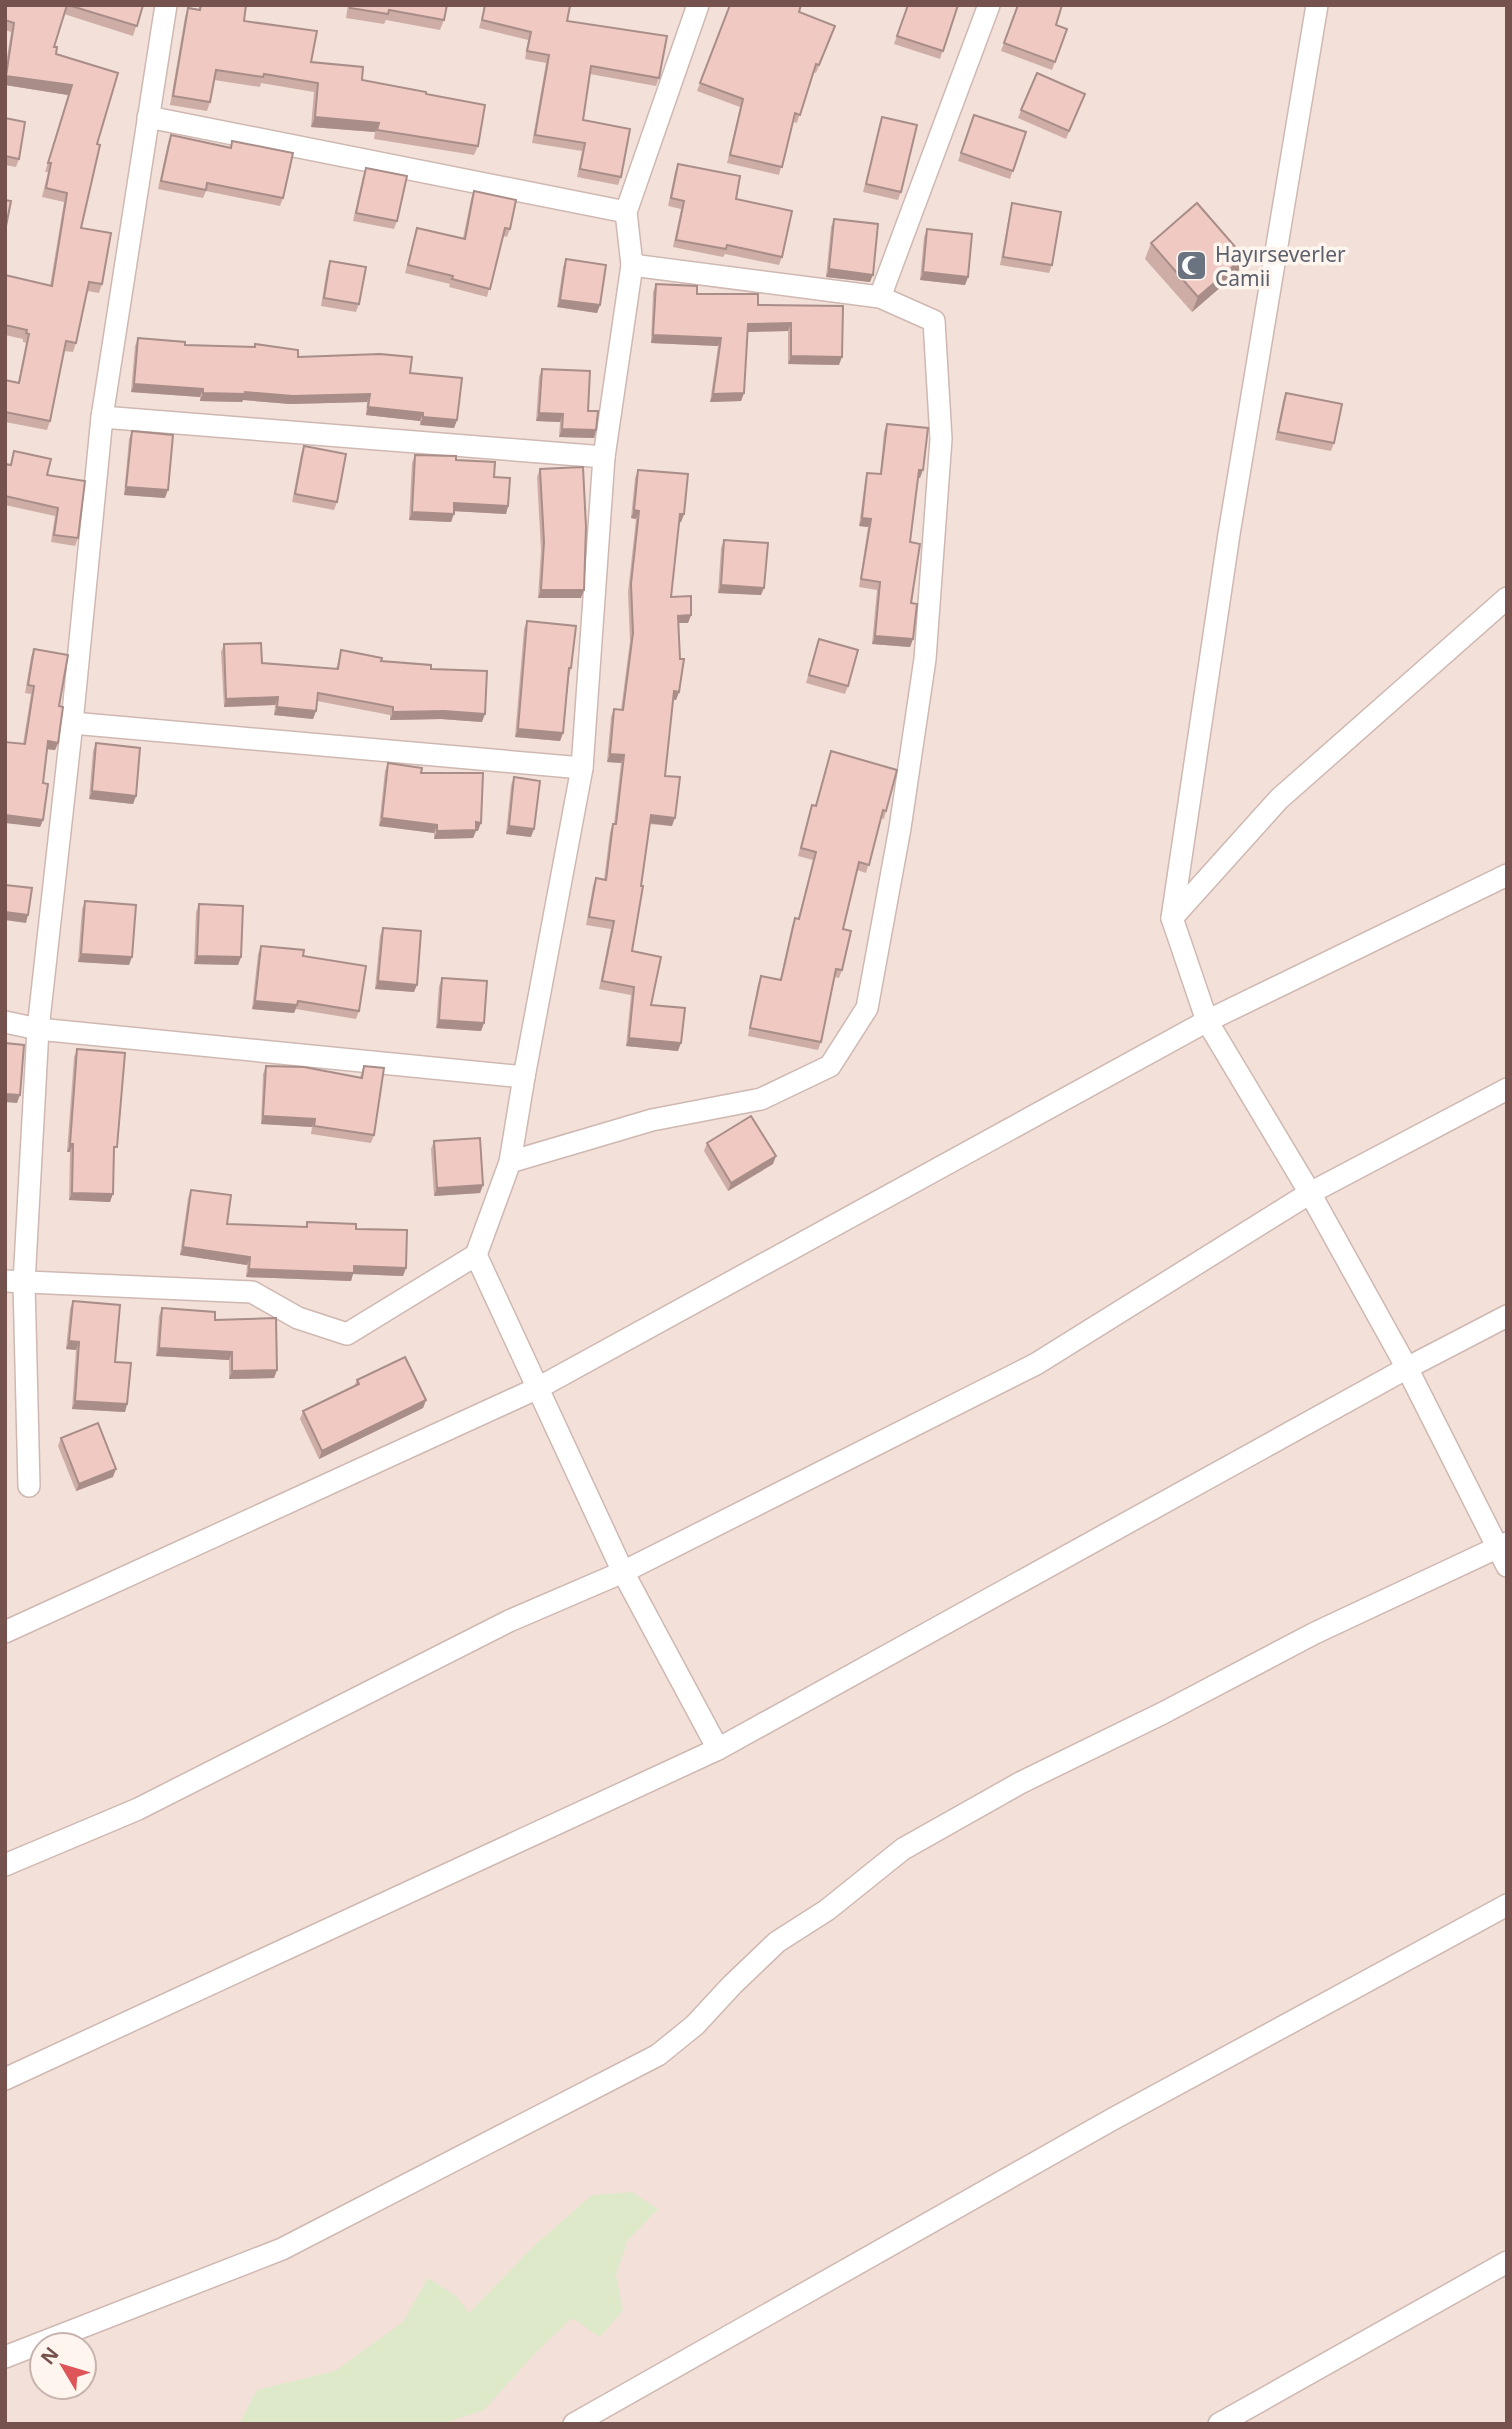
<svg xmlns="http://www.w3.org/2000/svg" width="1512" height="2429" font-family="'Noto Sans',sans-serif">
<rect width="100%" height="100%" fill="#fbf0e9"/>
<path fill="#f3e0d8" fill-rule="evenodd" d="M5,5H1507V2424H5ZM42,2345H84V2387H42Z"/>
<polygon fill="#dde9c8" points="632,2192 658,2209 627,2241 616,2276 623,2310 600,2337 572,2318 535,2353 484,2410 442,2424 239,2424 257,2390 335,2371 403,2322 428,2278 456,2296 469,2313 537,2243 592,2195"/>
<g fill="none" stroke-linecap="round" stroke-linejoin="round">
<defs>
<g id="street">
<polyline points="1317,5 1229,534 1172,918 1207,1021 1310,1193 1407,1368 1507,1566"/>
<polyline points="148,117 626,212"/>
<polyline points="880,297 989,5"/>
<polyline points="102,417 604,457"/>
<polyline points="72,723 582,768"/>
<polyline points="1172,918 1279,799 1507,598"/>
<polyline points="5,1022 38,1029 524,1077 510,1162 476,1255"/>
<polyline points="524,1077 582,768 604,457 632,265 626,212 698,5"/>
<polyline points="510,1162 652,1120 761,1099 830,1066 867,1008 900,828 925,659 941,439 934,321 880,297 632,265"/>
<polyline points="5,1281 252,1292 298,1318 347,1334 476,1255 623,1572 718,1749"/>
<polyline points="29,1486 24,1283 38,1029 72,723 102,417 166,5"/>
<polyline points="5,1632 538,1388 1207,1021 1507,875"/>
<polyline points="5,1865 138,1809 509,1621 623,1572 1036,1364 1310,1193 1507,1089"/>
<polyline points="5,2079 718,1749 1407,1368 1507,1316"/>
<polyline points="5,2357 282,2249 658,2055 695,2025 732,1985 777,1942 827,1910 903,1849 1020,1783 1163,1713 1315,1633 1507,1543"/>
<polyline points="574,2424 1111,2120 1507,1905"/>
<polyline points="1219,2424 1507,2262"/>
</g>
</defs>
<use href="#street" stroke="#cfb8b2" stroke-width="24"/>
<use href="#street" stroke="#fff" stroke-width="21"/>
</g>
<g fill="#ceada7">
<polygon points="5,5 143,5 133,36 64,14 54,47 97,144 81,228 102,284 99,293 87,291 76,343 73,352 64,351 50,421 47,430 5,422 5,380 18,383 26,343 23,342 23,339 5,335 5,275 50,286 64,202 42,197 48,172 45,172 68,95 5,85 5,70 11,32 5,30"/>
<polygon points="199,5 246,5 244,21 311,62 362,80 426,94 478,146 474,155 374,139 375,132 311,127 314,92 261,83 260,87 214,80 210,102 207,111 170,105 185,17 188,8 199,9"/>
<polygon points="348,5 447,5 444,20 440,30 386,20 384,24 346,18"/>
<polygon points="485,5 566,5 567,21 659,78 656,86 590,74 583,120 621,177 618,185 577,177 582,151 532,143 546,63 525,59 528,40 479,28"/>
<polygon points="730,5 799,12 835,26 816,73 813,72 797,123 793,122 779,175 727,163 740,107 697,91"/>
<polygon points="908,5 958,5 940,59 894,44"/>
<polygon points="1018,5 1056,25 1067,29 1052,70 1001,51"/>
<polygon points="1085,94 1066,139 1018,118 1021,110"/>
<polygon points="974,115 1026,132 1010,179 958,161"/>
<polygon points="882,117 901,192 898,200 863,192"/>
<polygon points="5,118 19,159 16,167 5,165"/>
<polygon points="171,135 230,147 232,141 283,198 280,206 206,191 203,198 158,189 168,143"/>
<polygon points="678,164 736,199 782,257 779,265 725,254 723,257 673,247 681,209 668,206 675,172"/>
<polygon points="366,168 397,221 394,229 353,221 363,176"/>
<polygon points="474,191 510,229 507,237 503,236 487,297 449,287 450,284 405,273 417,228 463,238 471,199"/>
<polygon points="1012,203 1052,265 1049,273 1000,265 1010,211"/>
<polygon points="834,219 870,282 826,277 831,227"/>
<polygon points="927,229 968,277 965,285 920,280 924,237"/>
<polygon points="1151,243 1238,272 1192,312 1145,259"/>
<polygon points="566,259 600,305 597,313 557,307 563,267"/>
<polygon points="330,261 359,304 356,312 321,306 327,269"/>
<polygon points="656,284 697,294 758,305 843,306 839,365 788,364 788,331 748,332 744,393 741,401 710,402 718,346 651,343 653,292"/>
<polygon points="138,338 185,345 254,347 255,344 298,357 410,373 457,420 454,428 420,425 420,421 366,415 367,402 290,404 243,400 242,402 200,401 200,397 131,392 135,346"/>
<polygon points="542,369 596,430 594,438 559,437 560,422 536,421 539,377"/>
<polygon points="1286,393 1334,443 1331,451 1275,440 1283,401"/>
<polygon points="887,424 920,478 918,478 910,542 911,603 913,639 910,647 872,644 877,590 859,587 868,527 859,526 865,481 867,473 880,474 884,432"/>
<polygon points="132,431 165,498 124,495 129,439"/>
<polygon points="304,446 337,502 334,510 292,502 301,454"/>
<polygon points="14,451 47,475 78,538 75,546 51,542 55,516 5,505 5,464 10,465"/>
<polygon points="415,455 456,460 494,477 508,506 506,514 454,511 451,522 409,520 412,463"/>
<polygon points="540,469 581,598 538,598 541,550 537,477"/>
<polygon points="638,470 684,514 681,522 679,522 671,597 691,615 688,623 679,623 679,692 676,700 673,699 665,776 672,826 649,824 632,951 651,1005 678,1051 626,1046 631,995 599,989 611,929 586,925 593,886 596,878 604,880 610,832 613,824 614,824 621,763 607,762 611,717 614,709 621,710 630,641 628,592 636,519 631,518 635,478"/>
<polygon points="724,540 761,595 718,593 721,548"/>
<polygon points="527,621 571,668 569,676 563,733 560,741 515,737 524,629"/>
<polygon points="819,639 848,686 845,694 806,683"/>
<polygon points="224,644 262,663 336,669 341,650 381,661 431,669 482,722 441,719 390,720 390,715 317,701 316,711 313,719 274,715 275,705 224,707 221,652"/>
<polygon points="34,649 59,706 58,743 55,750 47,749 43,783 43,820 40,827 23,744 31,694 25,693 31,657"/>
<polygon points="96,743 136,796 133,804 89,799 93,751"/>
<polygon points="831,751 886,811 884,819 881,818 866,873 857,870 843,929 842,970 839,978 835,977 821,1042 818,1050 748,1036 758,984 761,976 780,980 792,926 795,918 798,919 813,860 798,856 809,813 812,805 815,806"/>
<polygon points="388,763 421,773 478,831 476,831 473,838 434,839 434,833 379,826 385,771"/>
<polygon points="514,777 531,837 506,834 511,785"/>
<polygon points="85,901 129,965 78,962 82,909"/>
<polygon points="199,904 241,957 238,965 194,964 196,912"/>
<polygon points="383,928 414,992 375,989 380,936"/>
<polygon points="261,946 303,956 359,1011 356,1019 296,1009 294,1013 252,1009 258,954"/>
<polygon points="442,978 484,1023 481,1031 436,1028 439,986"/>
<polygon points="77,1049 114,1154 110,1202 69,1200 70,1152 67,1152 74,1057"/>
<polygon points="266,1066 360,1077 364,1066 374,1135 371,1143 311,1134 312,1127 261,1124 263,1074"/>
<polygon points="434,1141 483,1185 480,1193 434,1196 431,1149"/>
<polygon points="707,1143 773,1164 728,1191 704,1151"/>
<polygon points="191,1190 227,1224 305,1227 307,1222 356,1229 406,1268 403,1276 353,1274 351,1281 246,1277 247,1265 180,1255 188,1198"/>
<polygon points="73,1301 115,1362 127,1404 125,1412 72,1409 76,1350 66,1349 70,1309"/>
<polygon points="162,1308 215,1320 277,1370 274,1378 229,1379 229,1360 156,1356 159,1316"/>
<polygon points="357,1380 426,1400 423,1408 319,1459 300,1419 303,1411 354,1386"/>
<polygon points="61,1438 113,1477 76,1491 58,1446"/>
</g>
<g fill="#a88d88">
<polygon points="6,76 72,85 68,95 5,85"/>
<polygon points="315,117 379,123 375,132 311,127"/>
<polygon points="1244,257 1238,272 1192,312 1198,297"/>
<polygon points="829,269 873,275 870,282 826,277"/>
<polygon points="923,272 968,277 965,285 920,280"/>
<polygon points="560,300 600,305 597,313 557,307"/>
<polygon points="791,323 788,331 745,332 748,324"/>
<polygon points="653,335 721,338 718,346 651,343"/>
<polygon points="791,356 842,357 839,365 788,364"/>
<polygon points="134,384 203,389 200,397 131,392"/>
<polygon points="245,392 370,394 367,402 290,404 243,400 242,402 200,401 203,393"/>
<polygon points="744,393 741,401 710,402 713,394"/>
<polygon points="368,407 423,413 420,421 366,415"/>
<polygon points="539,413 563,414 560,422 536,421"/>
<polygon points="423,417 457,420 454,428 420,425"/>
<polygon points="562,429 596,430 594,438 559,437"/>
<polygon points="919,470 923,470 920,478 916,478"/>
<polygon points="126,487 168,490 165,498 124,495"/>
<polygon points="454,503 508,506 506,514 451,511"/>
<polygon points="634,510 639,511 636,519 631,518"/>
<polygon points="412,512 454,514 451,522 409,520"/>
<polygon points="680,514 684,514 681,522 677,522"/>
<polygon points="862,518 871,519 868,527 859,526"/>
<polygon points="721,585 764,588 761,595 718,593"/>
<polygon points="541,590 584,590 581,598 538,598"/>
<polygon points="691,615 688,623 675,623 678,616"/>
<polygon points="875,636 913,639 910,647 872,644"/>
<polygon points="674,691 679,692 676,700 671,699"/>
<polygon points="278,697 275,705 224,707 226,699"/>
<polygon points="277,707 316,711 313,719 274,715"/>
<polygon points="444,711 485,714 482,722 441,719 390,720 393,712"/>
<polygon points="518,729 563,733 560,741 515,737"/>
<polygon points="48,741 58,743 55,750 45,749"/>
<polygon points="610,754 624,755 621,763 607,762"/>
<polygon points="92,791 136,796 133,804 89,799"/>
<polygon points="5,815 43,820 40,827 5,823"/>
<polygon points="651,815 675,818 672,826 648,823"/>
<polygon points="382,818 437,825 434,833 379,826"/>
<polygon points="476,822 481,823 478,831 476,831 473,838 434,839 437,831"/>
<polygon points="509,826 534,829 531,837 506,834"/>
<polygon points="5,912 28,915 26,923 5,920"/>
<polygon points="81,954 132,957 129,965 78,962"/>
<polygon points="197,956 241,957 238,965 194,964"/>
<polygon points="378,981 417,985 414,992 375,989"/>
<polygon points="255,1001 297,1005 294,1013 252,1009"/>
<polygon points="439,1020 484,1023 481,1031 436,1028"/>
<polygon points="629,1038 681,1043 678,1051 626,1046"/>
<polygon points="5,1094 20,1095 17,1103 5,1102"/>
<polygon points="263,1116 315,1119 312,1127 261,1124"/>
<polygon points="70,1144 73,1144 70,1152 67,1152"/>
<polygon points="776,1156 773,1164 728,1191 731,1183"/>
<polygon points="483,1185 480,1193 434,1196 437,1188"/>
<polygon points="72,1193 113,1194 110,1202 69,1200"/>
<polygon points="183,1247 250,1257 247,1265 180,1255"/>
<polygon points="354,1266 406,1268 403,1276 353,1274 351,1281 246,1277 249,1269"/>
<polygon points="69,1341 79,1342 76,1350 66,1349"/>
<polygon points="159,1348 232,1352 229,1360 156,1356"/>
<polygon points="277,1370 274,1378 229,1379 232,1371"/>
<polygon points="426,1400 423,1408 319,1459 322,1451"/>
<polygon points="75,1401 127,1404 125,1412 72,1409"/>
<polygon points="116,1469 113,1477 76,1491 79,1484"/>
</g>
<g fill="#f0c9c2" stroke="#a88d88" stroke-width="2">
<polygon points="5,5 67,5 54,47 57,47 56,54 118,73 97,144 100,145 81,228 111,233 102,284 89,282 76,343 66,341 50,421 5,412 5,380 19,383 29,334 26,333 27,330 5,325 5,275 52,286 67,193 46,188 51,163 48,163 72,85 6,76 14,23 5,20"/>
<polygon points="68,5 143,5 137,26"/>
<polygon points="201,5 246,5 244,21 317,31 311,62 363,67 362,80 426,92 426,94 485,105 478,146 377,130 379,123 315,117 318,83 264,74 263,77 216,70 210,102 173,96 188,8 200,10"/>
<polygon points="350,5 447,5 444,20 389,10 388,14 350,8"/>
<polygon points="485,5 570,6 567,21 667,36 659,78 591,66 583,120 630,129 621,177 580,169 585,143 535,135 549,55 527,51 531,32 482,20"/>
<polygon points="730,5 801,5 799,12 835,26 819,65 816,64 800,115 795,113 782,167 730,155 743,99 700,83"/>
<polygon points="908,5 958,5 943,51 897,36"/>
<polygon points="1018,5 1062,5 1056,25 1067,29 1055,62 1004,43"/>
<polygon points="1037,73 1085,94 1069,131 1021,110"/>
<polygon points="974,115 1026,132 1013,171 961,153"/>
<polygon points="882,117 917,125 901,192 866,184"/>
<polygon points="5,118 25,122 19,159 5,156"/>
<polygon points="171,135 231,148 232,141 293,153 283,198 207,183 206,190 161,181"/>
<polygon points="678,164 740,176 736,199 792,211 782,257 727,245 726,249 676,240 684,201 671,198"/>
<polygon points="366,168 407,176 397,221 356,213"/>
<polygon points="474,191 516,200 510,229 505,228 490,289 452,279 453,276 408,265 417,228 465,239"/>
<polygon points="5,200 11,201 5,231"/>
<polygon points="1012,203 1061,212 1052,265 1003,257"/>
<polygon points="1197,203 1244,257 1198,297 1151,243"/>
<polygon points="834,219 878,224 873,275 829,269"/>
<polygon points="927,229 972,234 968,277 923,272"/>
<polygon points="566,259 606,265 600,305 560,300"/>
<polygon points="330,261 366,267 359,304 324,298"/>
<polygon points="656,284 697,286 697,294 758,294 758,305 843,306 842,357 791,356 791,323 748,324 744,393 713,394 721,338 653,335"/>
<polygon points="138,338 185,342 185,345 255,347 255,344 298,350 298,357 380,354 412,357 410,373 462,378 457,420 423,417 423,413 368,407 370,394 293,396 245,392 245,394 203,393 203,389 134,384"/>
<polygon points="542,369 590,371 588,411 598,411 596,430 562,429 563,414 539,413"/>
<polygon points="1286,393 1342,404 1334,443 1278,432"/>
<polygon points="887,424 928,428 923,470 919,470 910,542 920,544 911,603 917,604 913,639 875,636 880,582 861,579 871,519 862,518 867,473 881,474"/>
<polygon points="132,431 173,435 168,490 126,487"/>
<polygon points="304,446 346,454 337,502 295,494"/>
<polygon points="14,451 51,459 47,475 85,481 78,538 54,535 58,508 5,496 5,464 11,465"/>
<polygon points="415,455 456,456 456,460 495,462 494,477 510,478 508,506 454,503 454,514 412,512"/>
<polygon points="583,467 586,527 584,590 541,590 544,542 540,469"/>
<polygon points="638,470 688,474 684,514 680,514 671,597 691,596 691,615 678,616 680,659 684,659 679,692 674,691 665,776 680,777 675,818 651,815 641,886 643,886 632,951 661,957 651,1005 685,1008 681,1043 629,1038 634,987 602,981 614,921 589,917 596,878 606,880 613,824 616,824 624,755 610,754 614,709 623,710 633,633 631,584 639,511 634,510"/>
<polygon points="724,540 768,543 764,588 721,585"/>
<polygon points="527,621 576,626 571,668 569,668 563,733 518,729"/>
<polygon points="819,639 858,650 848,686 809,675"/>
<polygon points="261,643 262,663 338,669 341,650 382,658 381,661 431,665 431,669 487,671 485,714 444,711 393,712 393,707 318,693 316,711 277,707 278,697 226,699 224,644"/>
<polygon points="34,649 68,655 59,706 63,707 58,743 48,741 43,783 48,784 43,820 5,815 5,742 25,744 34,686 28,685"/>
<polygon points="96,743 140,748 136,796 92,791"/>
<polygon points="831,751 897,770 886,811 883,810 869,865 859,862 843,929 851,931 842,970 836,969 821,1042 750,1028 761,976 781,980 795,918 799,919 816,852 801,848 812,805 816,806"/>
<polygon points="388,763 422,768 421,773 483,773 481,823 476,822 476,830 437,831 437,825 382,818"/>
<polygon points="514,777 540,781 534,829 509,826"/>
<polygon points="5,885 32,888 28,915 5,912"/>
<polygon points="85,901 136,905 132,957 81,954"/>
<polygon points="199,904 243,906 241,957 197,956"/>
<polygon points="383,928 421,931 417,985 378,981"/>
<polygon points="261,946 304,950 303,956 366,966 359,1011 298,1001 297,1005 255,1001"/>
<polygon points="442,978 487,981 484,1023 439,1020"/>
<polygon points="5,1043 24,1045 20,1095 5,1094"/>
<polygon points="77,1049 125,1053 117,1147 114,1147 113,1194 72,1193 73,1144 70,1144"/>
<polygon points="266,1066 304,1067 362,1078 364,1066 384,1068 374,1135 314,1126 315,1119 263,1116"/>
<polygon points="751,1116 776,1156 731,1183 707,1143"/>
<polygon points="480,1138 483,1185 437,1188 434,1141"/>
<polygon points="191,1190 231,1195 227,1224 307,1227 307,1222 356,1224 356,1229 407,1230 406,1268 354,1266 354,1273 249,1269 250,1257 183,1247"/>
<polygon points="73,1301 120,1305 115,1362 131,1363 127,1404 75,1401 79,1342 69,1341"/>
<polygon points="162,1308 215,1312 215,1320 276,1318 277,1370 232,1371 232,1352 159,1348"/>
<polygon points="405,1357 426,1400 322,1451 303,1411 359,1384 357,1380"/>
<polygon points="98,1423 116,1469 79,1484 61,1438"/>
</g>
<defs>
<symbol id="mosque-square" viewBox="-11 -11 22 22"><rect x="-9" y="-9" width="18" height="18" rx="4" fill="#6b7280" stroke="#fef5ef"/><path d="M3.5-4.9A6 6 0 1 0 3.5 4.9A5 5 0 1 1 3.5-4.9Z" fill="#fff"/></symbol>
</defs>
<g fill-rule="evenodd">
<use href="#mosque-square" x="1174" y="248" width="35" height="35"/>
</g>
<g text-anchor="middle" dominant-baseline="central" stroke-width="7" stroke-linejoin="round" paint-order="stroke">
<g font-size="21" fill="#5b616d" stroke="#fef5ef" text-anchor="start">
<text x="1215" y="254">Hayırseverler<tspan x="1215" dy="24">Camii</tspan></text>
</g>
</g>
<rect width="1512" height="2429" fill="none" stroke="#75524e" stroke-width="14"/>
<g transform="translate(63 2366) rotate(308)"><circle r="33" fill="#fef5ef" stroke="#c7b4af" stroke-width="2"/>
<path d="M0-5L12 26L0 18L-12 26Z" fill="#de5559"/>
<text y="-10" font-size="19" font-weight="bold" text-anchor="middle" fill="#75524e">N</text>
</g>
</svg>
